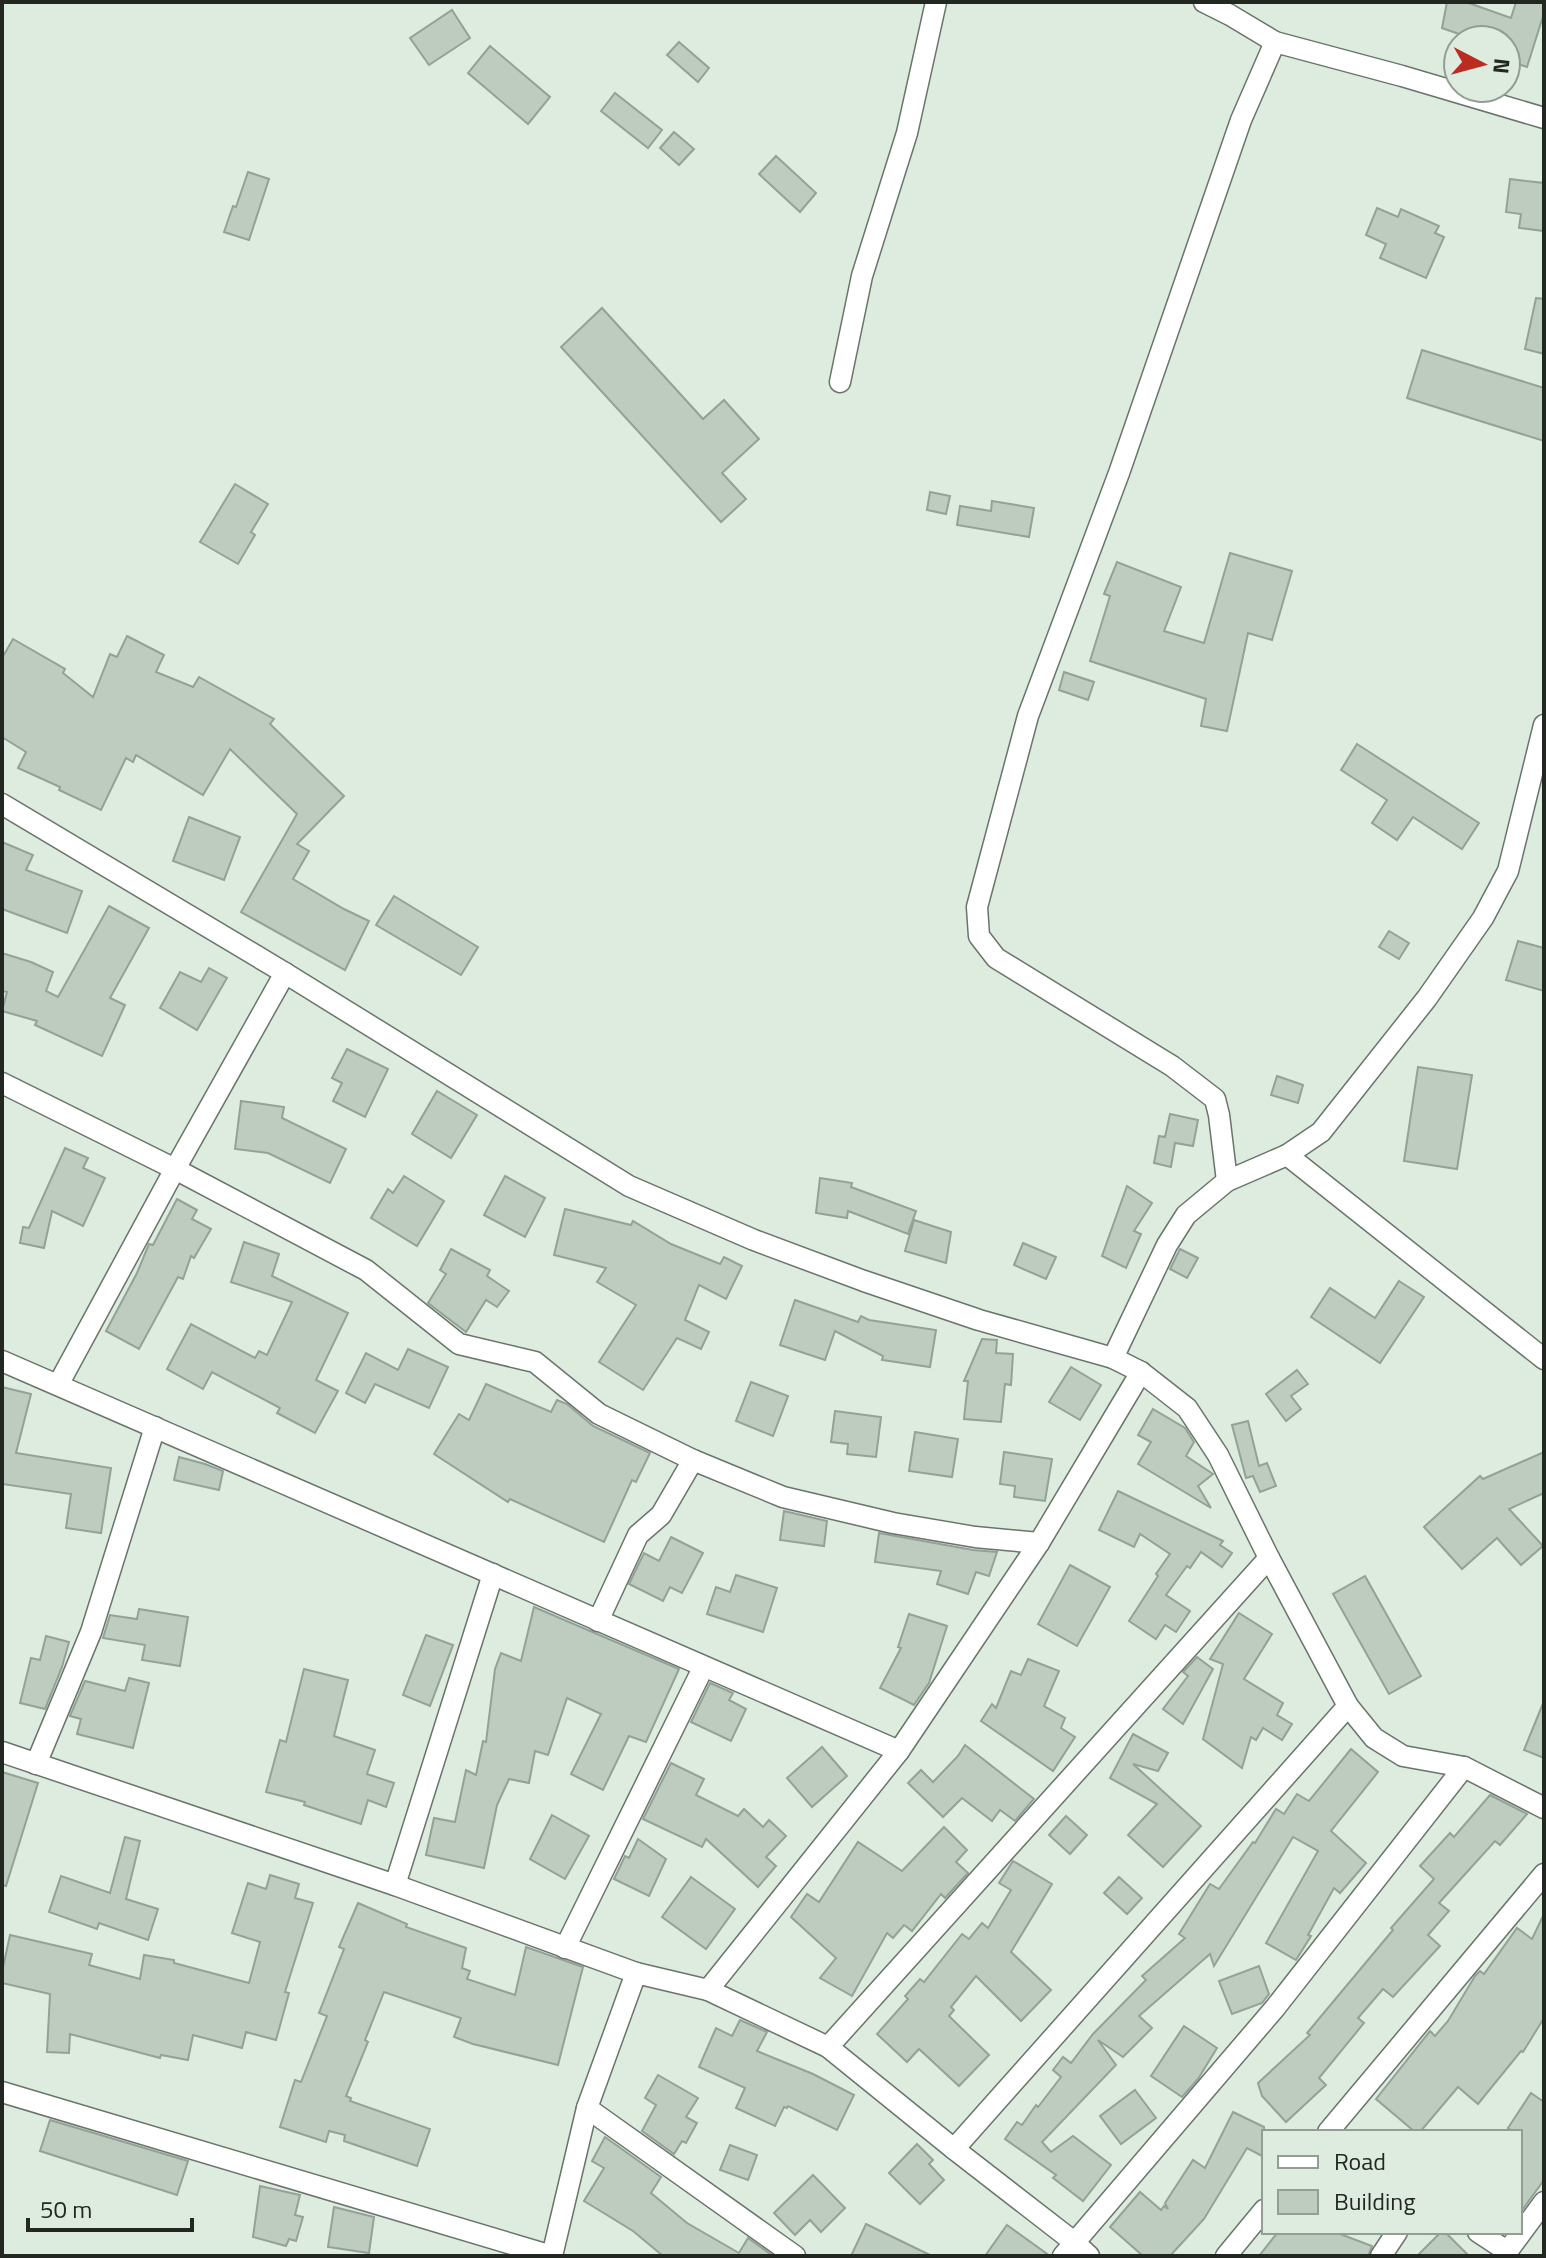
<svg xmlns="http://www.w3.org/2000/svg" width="1546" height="2258" font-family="'Titillium Web',sans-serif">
<rect width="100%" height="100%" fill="#deebdf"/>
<g fill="#becbbf" stroke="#94a196" stroke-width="2">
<polygon points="1447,2 1466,2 1511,18 1516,2 1544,2 1544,13 1527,67 1506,60 1506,40 1476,40 1442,28"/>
<polygon points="452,10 470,38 429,65 410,38"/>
<polygon points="679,42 709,68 698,82 667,55"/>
<polygon points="490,46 550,97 528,124 468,73"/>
<polygon points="615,93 662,130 648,148 601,111"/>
<polygon points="674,132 694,149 679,165 660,148"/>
<polygon points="776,156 816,193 800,212 759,174"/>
<polygon points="248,172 269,179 249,240 224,232 233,206 236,207"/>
<polygon points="1510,179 1544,183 1544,231 1519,228 1521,214 1506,212"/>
<polygon points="1377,208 1398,217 1401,209 1439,226 1435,233 1444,237 1426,278 1380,258 1386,244 1366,235"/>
<polygon points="1536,298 1544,299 1544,354 1525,349"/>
<polygon points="602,308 703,419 724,400 759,439 722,473 746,499 721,522 561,347"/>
<polygon points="1422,350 1544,388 1544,441 1407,398"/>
<polygon points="235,484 268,504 251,532 255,535 238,564 200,542"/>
<polygon points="930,492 950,496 946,514 927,510"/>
<polygon points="992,501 1034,508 1029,537 957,525 960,506 991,511"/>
<polygon points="1230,553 1292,571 1272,640 1248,633 1227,731 1201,726 1206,699 1090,661 1110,596 1104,594 1117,562 1181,587 1164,631 1204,643"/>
<polygon points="127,636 164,655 156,672 193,687 199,677 274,719 270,724 344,796 297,844 309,851 293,879 344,909 369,921 345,970 241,912 297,814 230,749 203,795 136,755 133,762 126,758 101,810 59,790 60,787 18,768 26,752 2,737 2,658 13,639 65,669 63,673 93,697 110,654 117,657"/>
<polygon points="1064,672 1094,682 1088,700 1059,690"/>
<polygon points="1357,744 1479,823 1462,849 1413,817 1397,840 1372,823 1387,800 1341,770"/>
<polygon points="189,817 240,837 224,880 173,861"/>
<polygon points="2,842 33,855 26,870 82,891 67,933 2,909"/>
<polygon points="394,896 478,947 461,975 376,925"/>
<polygon points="109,906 149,928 110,998 125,1005 102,1056 35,1025 37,1021 2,1011 7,992 2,991 2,953 31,962 53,972 46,991 58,997"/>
<polygon points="1389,931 1409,943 1399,959 1379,947"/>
<polygon points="1518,941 1544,948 1544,991 1506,980"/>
<polygon points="209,968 227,978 197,1030 160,1008 180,972 201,982"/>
<polygon points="347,1049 388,1069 365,1117 333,1101 342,1083 332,1078"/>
<polygon points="1418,1067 1472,1075 1457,1169 1404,1161"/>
<polygon points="1277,1076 1303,1085 1298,1103 1271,1095"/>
<polygon points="437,1091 477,1115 451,1158 412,1134"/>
<polygon points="241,1101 284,1107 282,1118 346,1149 330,1183 268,1153 235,1149"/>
<polygon points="1170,1114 1198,1120 1193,1146 1175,1143 1171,1167 1154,1163 1159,1136 1165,1137"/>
<polygon points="65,1148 88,1158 83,1168 105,1178 83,1226 52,1211 44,1248 20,1243 23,1227 29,1228"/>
<polygon points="404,1176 444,1201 417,1246 371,1218 388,1189 393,1193"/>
<polygon points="505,1176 545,1198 525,1237 484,1215"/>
<polygon points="820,1178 852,1183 851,1187 916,1211 908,1234 848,1211 847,1218 816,1213"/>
<polygon points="1127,1186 1152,1203 1134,1231 1141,1234 1126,1268 1102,1256"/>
<polygon points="177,1199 197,1210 192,1219 211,1229 194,1258 191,1256 183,1279 178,1277 139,1349 106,1331 137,1273 149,1244 153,1245"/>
<polygon points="565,1209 631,1225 633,1221 671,1244 720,1264 724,1257 742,1266 726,1299 699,1285 685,1320 709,1332 701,1349 677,1338 643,1390 599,1362 636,1305 597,1282 606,1268 554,1255"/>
<polygon points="914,1220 951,1232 946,1263 905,1251"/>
<polygon points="244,1242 279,1254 272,1276 348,1313 316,1380 338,1391 315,1433 277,1413 280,1408 212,1372 203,1389 167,1369 191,1324 255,1358 259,1351 267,1355 292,1302 231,1282"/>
<polygon points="1023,1243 1056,1257 1046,1279 1014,1265"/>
<polygon points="451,1249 490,1270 487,1276 509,1291 497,1307 486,1300 466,1332 428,1303 446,1274 440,1270"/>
<polygon points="1180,1249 1198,1258 1187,1278 1170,1269"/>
<polygon points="1399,1281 1424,1297 1380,1363 1311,1317 1330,1288 1375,1318"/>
<polygon points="795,1300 858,1322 861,1316 869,1320 936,1330 930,1367 882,1360 883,1356 835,1331 825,1360 780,1345"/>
<polygon points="982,1339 997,1340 996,1353 1013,1354 1011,1385 1005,1384 1001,1422 964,1419 968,1381 964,1381"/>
<polygon points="408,1349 448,1367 429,1408 375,1384 365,1403 346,1393 366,1353 398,1370"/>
<polygon points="1071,1367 1101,1385 1080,1420 1049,1402"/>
<polygon points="1297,1370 1308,1384 1291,1396 1301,1409 1286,1421 1266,1394"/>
<polygon points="751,1382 788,1396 773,1436 736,1421"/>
<polygon points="486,1384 551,1412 557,1400 567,1404 593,1426 650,1453 636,1482 632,1480 604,1542 510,1499 508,1502 434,1454 459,1414 469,1420"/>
<polygon points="2,1387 31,1394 16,1453 111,1468 101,1533 66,1528 71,1494 2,1484"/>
<polygon points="1153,1409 1185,1428 1194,1442 1186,1456 1213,1474 1198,1486 1211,1508 1138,1464 1151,1442 1138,1435"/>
<polygon points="835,1411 881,1417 876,1457 847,1454 848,1444 831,1442"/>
<polygon points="1248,1421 1259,1466 1267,1463 1276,1486 1260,1492 1253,1476 1246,1478 1232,1425"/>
<polygon points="915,1432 958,1439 952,1477 909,1471"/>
<polygon points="1004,1452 1052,1459 1045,1501 1014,1497 1015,1486 1000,1484"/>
<polygon points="1544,1452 1544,1493 1509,1509 1543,1546 1521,1565 1497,1538 1462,1569 1424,1527 1480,1476 1483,1479"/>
<polygon points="179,1457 205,1464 223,1471 219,1490 174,1480"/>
<polygon points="1118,1491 1223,1541 1220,1545 1232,1553 1222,1567 1201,1552 1190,1568 1187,1566 1166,1595 1190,1611 1176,1632 1165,1625 1156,1639 1129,1621 1158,1576 1156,1574 1170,1554 1140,1534 1134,1547 1099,1530"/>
<polygon points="784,1511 827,1521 824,1546 780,1540"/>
<polygon points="879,1533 973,1550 997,1552 989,1576 976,1572 968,1594 937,1584 941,1571 875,1562"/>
<polygon points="671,1537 703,1553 682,1593 670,1587 663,1601 629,1584 644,1553 659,1561"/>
<polygon points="1070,1565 1110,1587 1077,1646 1038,1624"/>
<polygon points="736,1575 777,1588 763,1632 707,1614 716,1587 730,1592"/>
<polygon points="1365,1576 1421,1676 1389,1694 1333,1594"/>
<polygon points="534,1607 679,1669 646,1742 629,1736 603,1790 571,1774 601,1714 567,1698 548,1755 535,1751 529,1783 509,1779 497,1805 484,1868 426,1855 434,1818 455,1822 466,1770 476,1775 483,1741 486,1742 495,1669 501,1653 521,1661"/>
<polygon points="139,1609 188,1617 180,1666 142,1660 145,1645 103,1638 110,1615 137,1619"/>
<polygon points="1239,1613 1272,1634 1244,1679 1283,1703 1277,1715 1292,1724 1282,1740 1263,1728 1256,1740 1251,1737 1242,1768 1203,1739 1223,1664 1210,1659"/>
<polygon points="909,1614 947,1626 929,1683 914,1705 880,1688 901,1648 898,1647"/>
<polygon points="426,1635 453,1645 430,1706 403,1695"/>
<polygon points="46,1636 69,1642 62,1667 45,1709 20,1703 31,1658 40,1660"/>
<polygon points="1197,1657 1213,1669 1183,1724 1163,1709 1188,1676 1183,1672"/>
<polygon points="1028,1659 1059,1671 1044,1706 1065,1718 1061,1728 1075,1737 1053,1771 981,1721 992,1704 996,1708 1011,1671 1021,1675"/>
<polygon points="304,1669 348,1680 334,1736 375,1750 367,1774 394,1783 386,1807 368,1800 361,1824 304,1805 305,1802 266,1792 280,1740 286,1742"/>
<polygon points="129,1678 149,1683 133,1748 77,1734 81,1719 70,1716 85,1681 125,1691"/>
<polygon points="710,1683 733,1693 729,1700 746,1709 731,1741 691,1722"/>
<polygon points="1544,1701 1544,1758 1524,1750"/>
<polygon points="1133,1734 1168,1753 1158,1771 1133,1764 1201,1826 1163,1867 1128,1835 1157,1804 1110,1778"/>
<polygon points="965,1745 1034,1799 1015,1821 1000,1810 992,1821 962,1798 943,1817 908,1783 921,1770 933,1782 958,1756"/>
<polygon points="822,1747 847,1776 812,1807 787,1778"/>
<polygon points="1351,1749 1378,1772 1331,1831 1366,1863 1340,1893 1334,1888 1308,1935 1311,1936 1296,1960 1266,1943 1318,1851 1293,1837 1214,1966 1210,1954 1139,2016 1152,2028 1123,2057 1098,2040 1116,2065 1042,2142 1051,2152 1073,2136 1111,2165 1083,2201 1053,2178 1056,2175 1005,2139 1017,2122 1022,2125 1036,2105 1038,2107 1061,2077 1053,2070 1063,2057 1071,2063 1093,2034 1146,1980 1142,1976 1185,1938 1179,1934 1210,1884 1219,1889 1253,1842 1255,1843 1276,1809 1284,1814 1297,1794 1309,1801"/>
<polygon points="671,1763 704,1779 696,1795 738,1816 744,1809 763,1827 769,1820 786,1836 766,1857 776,1866 758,1887 706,1839 702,1847 643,1819"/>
<polygon points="2,1772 38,1783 6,1886 2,1885"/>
<polygon points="1490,1795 1527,1814 1500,1845 1495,1841 1439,1903 1449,1911 1428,1935 1440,1946 1393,1997 1383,1989 1358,2018 1364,2023 1319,2078 1326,2085 1286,2122 1262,2096 1258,2083 1310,2035 1307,2033 1393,1930 1391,1928 1434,1879 1420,1866 1450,1833 1454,1837"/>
<polygon points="552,1815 589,1836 565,1879 530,1859"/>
<polygon points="1066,1816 1087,1835 1070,1854 1049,1835"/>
<polygon points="944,1827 967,1850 956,1862 968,1873 945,1898 941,1894 912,1931 904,1925 893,1938 887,1933 852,1996 820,1978 836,1958 791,1917 807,1894 819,1902 858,1842 902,1871"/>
<polygon points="125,1837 140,1841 126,1899 158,1909 148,1940 99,1923 97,1929 49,1912 61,1876 110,1893"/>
<polygon points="638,1839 666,1859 649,1896 614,1879 625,1856 629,1858"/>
<polygon points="1013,1861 1052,1884 1011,1952 1051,1990 1021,2021 976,1976 951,2007 954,2010 949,2016 989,2055 959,2086 919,2049 907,2062 877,2034 908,1999 905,1996 920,1979 924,1982 962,1934 969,1939 982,1923 988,1928 1011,1890 999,1883"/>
<polygon points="270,1875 299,1884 295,1898 313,1903 285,1992 289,1993 276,2040 246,2032 242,2048 193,2035 188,2060 161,2055 160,2058 70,2034 69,2053 47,2052 50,1994 2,1983 2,1972 10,1935 92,1954 89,1965 140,1979 144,1955 174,1960 174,1963 249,1983 260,1942 232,1933 248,1883 266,1889"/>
<polygon points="691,1877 735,1909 706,1949 662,1917"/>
<polygon points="1119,1877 1142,1898 1127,1914 1104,1893"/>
<polygon points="358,1903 407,1924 406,1927 466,1948 462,1968 470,1971 467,1979 515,1995 526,1947 583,1967 558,2065 473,2044 454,2037 461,2018 384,1992 365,2040 368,2042 346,2096 351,2098 350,2101 430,2129 417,2166 344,2141 345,2135 329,2131 326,2142 280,2127 295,2080 301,2082 327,2016 319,2013 344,1949 339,1947"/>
<polygon points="1544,1914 1544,2018 1523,2052 1521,2051 1478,2104 1458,2087 1420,2132 1415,2132 1376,2099 1430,2031 1435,2036 1448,2021 1475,1976 1480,1971 1484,1974 1517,1928 1532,1939"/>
<polygon points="1259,1966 1269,1994 1262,2003 1232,2014 1219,1981"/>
<polygon points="740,2020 767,2032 757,2051 813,2074 854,2095 837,2130 788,2106 787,2108 784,2107 775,2126 736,2108 745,2088 699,2067 716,2028 732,2036"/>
<polygon points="1184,2026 1217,2048 1198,2079 1182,2097 1151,2076"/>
<polygon points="658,2075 698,2098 686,2117 697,2123 686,2143 682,2141 674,2154 642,2131 656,2105 645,2098"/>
<polygon points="1135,2090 1156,2118 1121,2144 1100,2116"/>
<polygon points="1531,2093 1544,2102 1544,2180 1520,2213 1520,2132 1513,2132 1508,2128"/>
<polygon points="1233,2112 1264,2127 1264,2157 1247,2148 1204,2219 1170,2256 1143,2256 1110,2227 1140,2192 1161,2210 1164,2206 1168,2209 1165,2203 1193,2160 1205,2168"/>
<polygon points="50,2120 188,2161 177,2195 40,2151"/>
<polygon points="605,2137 661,2177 651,2193 687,2223 739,2253 748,2238 773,2256 663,2256 633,2231 584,2201 604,2168 592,2161"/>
<polygon points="917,2144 933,2160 929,2164 944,2180 920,2204 889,2173"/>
<polygon points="730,2145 757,2155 748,2180 720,2170"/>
<polygon points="813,2175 845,2208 821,2232 810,2220 795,2235 774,2213"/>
<polygon points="260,2186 300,2195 295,2215 303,2217 296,2241 289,2239 286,2246 253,2237"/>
<polygon points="334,2207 374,2217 369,2253 328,2247"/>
<polygon points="866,2224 932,2256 851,2256"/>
<polygon points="1007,2225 1050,2256 985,2256"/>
<polygon points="1278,2232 1335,2232 1372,2246 1368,2256 1259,2256"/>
<polygon points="1441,2232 1445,2232 1469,2256 1417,2256"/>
</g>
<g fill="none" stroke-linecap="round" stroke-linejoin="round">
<defs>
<g id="street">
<polyline points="1204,2 1230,15 1275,42"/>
<polyline points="840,382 862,276 907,133 936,2"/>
<polyline points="2,804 285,973 629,1186 754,1240 864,1281 979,1320 1113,1358 1141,1372 1187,1408 1218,1455 1269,1558 1348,1706 1374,1738 1403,1756 1464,1767 1544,1808"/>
<polyline points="2,1083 175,1169 366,1270 459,1344 535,1362 599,1414 693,1460 783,1497 893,1523 975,1537 1039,1543"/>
<polyline points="1287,1155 1544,1359"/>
<polyline points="1227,1181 1219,1115 1215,1099 1172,1066 996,958 979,936 977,907 1028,716 1119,473 1241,120 1275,42 1402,76 1544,118"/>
<polyline points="1113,1358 1167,1245 1186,1215 1227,1181 1287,1155 1321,1132 1427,998 1483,918 1508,871 1544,725"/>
<polyline points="2,1361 899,1751"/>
<polyline points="58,1385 175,1169 285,973"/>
<polyline points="598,1621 638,1535 661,1515 693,1460"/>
<polyline points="2,1752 395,1885 636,1973"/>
<polyline points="36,1764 91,1632 155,1427"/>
<polyline points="395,1885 493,1574"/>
<polyline points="565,1948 703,1668"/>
<polyline points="708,1990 899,1751 1039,1543 1141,1372"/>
<polyline points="828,2047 1269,1558"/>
<polyline points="2,2092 552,2256"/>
<polyline points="587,2108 795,2256"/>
<polyline points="1328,2132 1544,1874"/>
<polyline points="954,2149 1348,1706"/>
<polyline points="1478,2232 1507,2251"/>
<polyline points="552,2256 587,2108 636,1973 708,1990 828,2047 954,2149 1074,2242 1089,2256"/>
<polyline points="1063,2256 1275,2008 1464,1767"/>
<polyline points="1226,2256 1264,2210"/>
<polyline points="1381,2256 1397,2232"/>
<polyline points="1504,2256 1544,2202"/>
</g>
</defs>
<use href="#street" stroke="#68756a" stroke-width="23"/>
<use href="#street" stroke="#fff" stroke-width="20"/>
</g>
<rect width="1546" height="2258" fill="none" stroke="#222722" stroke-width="8"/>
<rect x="1262" y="2130" width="260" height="104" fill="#deebdf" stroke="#939d93" stroke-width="2"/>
<rect x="1278" y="2156" width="40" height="12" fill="#ffffff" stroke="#939d93" stroke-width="2"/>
<text x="1334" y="2170" font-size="24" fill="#222722">Road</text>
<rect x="1278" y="2190" width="40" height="24" fill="#becbbf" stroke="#939d93" stroke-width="2"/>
<text x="1334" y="2210" font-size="24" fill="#222722">Building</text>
<g transform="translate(1482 64) rotate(96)"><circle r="38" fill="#deebdf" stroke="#939d93" stroke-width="2"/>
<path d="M0-6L14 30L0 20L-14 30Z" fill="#ba2c22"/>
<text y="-12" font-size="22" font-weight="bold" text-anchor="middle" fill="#222722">N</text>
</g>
<path d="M28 2218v12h164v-12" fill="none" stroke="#222722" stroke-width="4"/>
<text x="40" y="2218" font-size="24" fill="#222722" stroke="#deebdf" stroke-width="6" paint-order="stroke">50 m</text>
</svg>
